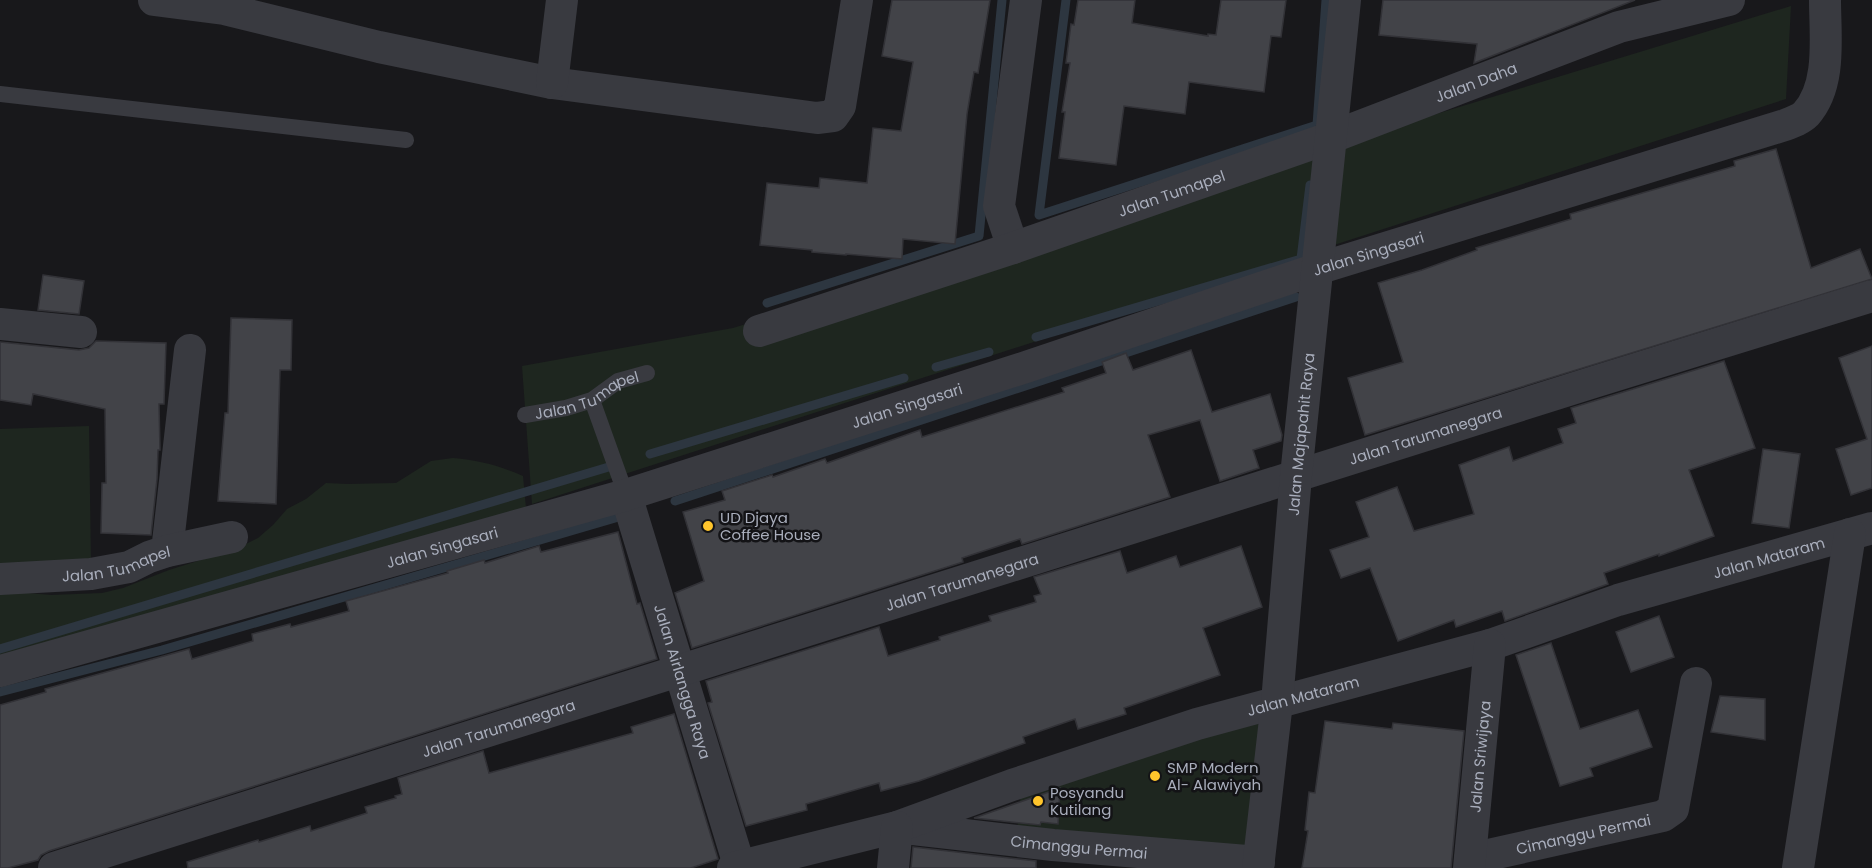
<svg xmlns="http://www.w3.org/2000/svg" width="1872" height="868" font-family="Poppins,sans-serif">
<rect width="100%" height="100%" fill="#18181b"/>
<g fill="#1e261f">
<polygon points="1791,6 1786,99 532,504 522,366 733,328"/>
<polygon points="89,426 91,565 0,565 0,429"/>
<path d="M453,458C479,460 500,466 523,476L526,508L0,660V582L27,593L51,595L102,593L123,588L169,570L236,549L258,538L273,525L287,509L306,499L326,483L347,484L396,483L431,461Z"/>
<polygon points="1260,718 1245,850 1017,831 1021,791"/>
</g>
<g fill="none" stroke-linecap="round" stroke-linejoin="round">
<g stroke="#2d3640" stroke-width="9">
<polyline points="1066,0 1039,215 1317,125 1326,0"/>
<polyline points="767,303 979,236 1002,0"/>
<polyline points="1036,337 1301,259 1310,185"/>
<polyline points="936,367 989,352"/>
<polyline points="650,454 904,378"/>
<polyline points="675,501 1296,297"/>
<polyline points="0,649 612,466"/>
<polyline points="0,692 162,650 622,516"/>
</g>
</g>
<g fill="#424348" stroke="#323237" stroke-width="1.5">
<polygon points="892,0 990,0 978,73 974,72 967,114 955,244 903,239 902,259 846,254 846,255 812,252 812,250 760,245 767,183 819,188 820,178 867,183 873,128 901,131 913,62 882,56"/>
<polygon points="1078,0 1135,0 1132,23 1208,36 1208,34 1216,35 1221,0 1286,0 1281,37 1271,36 1264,92 1189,82 1185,114 1124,106 1116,165 1059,158 1065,112 1062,112 1070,63 1066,63 1071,24 1074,25"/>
<polygon points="1383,0 1635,0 1474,63 1477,44 1379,35"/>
<polygon points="1776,149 1811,268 1860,249 1872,279 1365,435 1348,378 1403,362 1378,283 1422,270 1477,250 1476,248 1571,219 1570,214 1735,166 1734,161"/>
<polygon points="43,275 84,281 79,314 38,310"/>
<polygon points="231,318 292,320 291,370 280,370 276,504 218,501 225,413 228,413"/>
<polygon points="96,341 166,343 164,404 159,404 160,450 158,450 157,479 151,535 101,533 102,483 106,483 105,409 33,394 31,405 0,400 0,342 79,350 89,348"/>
<polygon points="1872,346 1872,488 1851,495 1836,449 1867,439 1839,358"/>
<polygon points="1191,350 1212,412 1270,394 1282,435 1281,441 1253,450 1259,468 1220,481 1200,420 1148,435 1170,497 1022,544 1020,539 962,558 963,562 692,648 675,593 704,581 683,512 725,500 722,491 772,475 773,477 825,459 827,463 920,430 922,437 1064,392 1062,388 1106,373 1102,362 1126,353 1133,370"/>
<polygon points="1724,361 1755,448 1689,470 1714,536 1659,556 1659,554 1604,573 1608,584 1505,621 1502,611 1456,627 1454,620 1398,641 1370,568 1341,578 1330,550 1369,537 1356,502 1397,487 1414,531 1474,514 1459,465 1509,447 1513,461 1563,443 1558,429 1576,423 1571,408"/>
<polygon points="1763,449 1800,454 1789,528 1752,523"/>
<polygon points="618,532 637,604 640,603 657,659 49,851 41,855 38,860 8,868 0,868 0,705 46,692 45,689 189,649 192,659 253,641 252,634 290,624 291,627 349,611 346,601 448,573 447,571 484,560 485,563 539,546 541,552"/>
<polygon points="1241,546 1262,607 1203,628 1220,675 1124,708 1126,714 1078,729 1075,719 1023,737 1025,743 919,781 881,791 879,783 806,804 807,810 746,826 708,703 712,702 706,681 879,627 888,656 940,640 939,637 991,621 989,616 1036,602 1034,596 1041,594 1034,577 1120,551 1127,573 1176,556 1180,567"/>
<polygon points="1659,616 1674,657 1631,672 1616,632"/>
<polygon points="1551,643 1580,729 1638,710 1652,747 1590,768 1593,776 1560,786 1516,655"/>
<polygon points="1720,696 1765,699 1765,740 1711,732"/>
<polygon points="674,714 718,859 691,868 188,868 187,862 258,840 259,842 310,826 311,831 367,813 365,807 396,798 395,796 402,794 398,778 483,751 489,773 633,733 631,727"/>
<polygon points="1325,721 1392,729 1393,723 1464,731 1451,868 1302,868 1308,831 1305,830 1309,792 1315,793"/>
<polygon points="1060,788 1058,824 1041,822 1040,825 974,818"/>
<polygon points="913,847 1036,861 1036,868 911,868"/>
</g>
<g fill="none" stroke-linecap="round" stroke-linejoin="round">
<g stroke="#393a40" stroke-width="16">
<polyline points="0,94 406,140"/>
<polyline points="592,400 626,495"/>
<path id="s1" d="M525,415L566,408L592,400L618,381L647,373"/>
</g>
<g stroke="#393a40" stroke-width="32">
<polyline points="154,0 224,9 379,47 552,83 817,118 833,116 840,106 857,0"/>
<polyline points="552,83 562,0"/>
<polyline points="1013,248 999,206 1026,0"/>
<polyline points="0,324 81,332"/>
<path id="s2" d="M759,331L1013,248L1332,137L1619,27L1729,0"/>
<path id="s3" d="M626,495L740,868"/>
<polyline points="167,551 190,350"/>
<path id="s4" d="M0,579L91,574L129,567L149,557L167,551L232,537"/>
<path id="s5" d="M0,671L626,495L1026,367L1317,269L1785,125C1793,122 1801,119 1806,114C1832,85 1825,36 1825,0"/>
<path id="s6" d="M904,828L1053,845L1259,862"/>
<path id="s7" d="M1470,859L1663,816L1673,809L1696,683"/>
<path id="s8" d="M54,868L1594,382L1872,296"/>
<path id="s9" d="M733,868L897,827L1012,785L1197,724L1490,645L1618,600L1872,528"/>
<polyline points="893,868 897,827"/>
<path id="s10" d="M1258,868L1277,702L1296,476L1345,0"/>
<path id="s11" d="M1469,868L1490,645"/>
<polyline points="1798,868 1850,534"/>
</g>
</g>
<g fill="#ffc52c" stroke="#131316" stroke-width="2">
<circle cx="708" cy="526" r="6"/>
<circle cx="1155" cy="776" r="6"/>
<circle cx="1038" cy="801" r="6"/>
</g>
<g text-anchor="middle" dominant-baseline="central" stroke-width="5" stroke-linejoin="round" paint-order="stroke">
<g font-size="15" fill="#a9aebc" stroke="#131316">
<text stroke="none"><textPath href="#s2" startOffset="759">Jalan Daha</textPath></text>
<text stroke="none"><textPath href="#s2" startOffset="435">Jalan Tumapel</textPath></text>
<text stroke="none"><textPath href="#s5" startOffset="1431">Jalan Singasari</textPath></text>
<text stroke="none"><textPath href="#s1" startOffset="66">Jalan Tumapel</textPath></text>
<text stroke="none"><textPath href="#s5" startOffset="945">Jalan Singasari</textPath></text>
<text stroke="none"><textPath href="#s10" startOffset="436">Jalan Majapahit Raya</textPath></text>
<text stroke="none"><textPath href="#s8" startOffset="1438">Jalan Tarumanegara</textPath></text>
<text stroke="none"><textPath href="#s5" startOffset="459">Jalan Singasari</textPath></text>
<text stroke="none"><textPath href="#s9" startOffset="1082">Jalan Mataram</textPath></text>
<text stroke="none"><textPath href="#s4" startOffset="118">Jalan Tumapel</textPath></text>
<text stroke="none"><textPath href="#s8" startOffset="952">Jalan Tarumanegara</textPath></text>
<text stroke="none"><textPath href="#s3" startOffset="195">Jalan Airlangga Raya</textPath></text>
<text stroke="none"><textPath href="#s9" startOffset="596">Jalan Mataram</textPath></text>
<text stroke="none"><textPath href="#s8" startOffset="466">Jalan Tarumanegara</textPath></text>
<text stroke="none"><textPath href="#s11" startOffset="112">Jalan Sriwijaya</textPath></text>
<text stroke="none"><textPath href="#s7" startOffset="116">Cimanggu Permai</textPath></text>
<text stroke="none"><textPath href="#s6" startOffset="176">Cimanggu Permai</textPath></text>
</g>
<g font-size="15" fill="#a9aebc" stroke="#131316" text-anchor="start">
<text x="720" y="517">UD Djaya<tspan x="720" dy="17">Coffee House</tspan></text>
<text x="1167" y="767">SMP Modern<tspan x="1167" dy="17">Al- Alawiyah</tspan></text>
<text x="1050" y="792">Posyandu<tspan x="1050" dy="17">Kutilang</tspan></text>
</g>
</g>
</svg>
